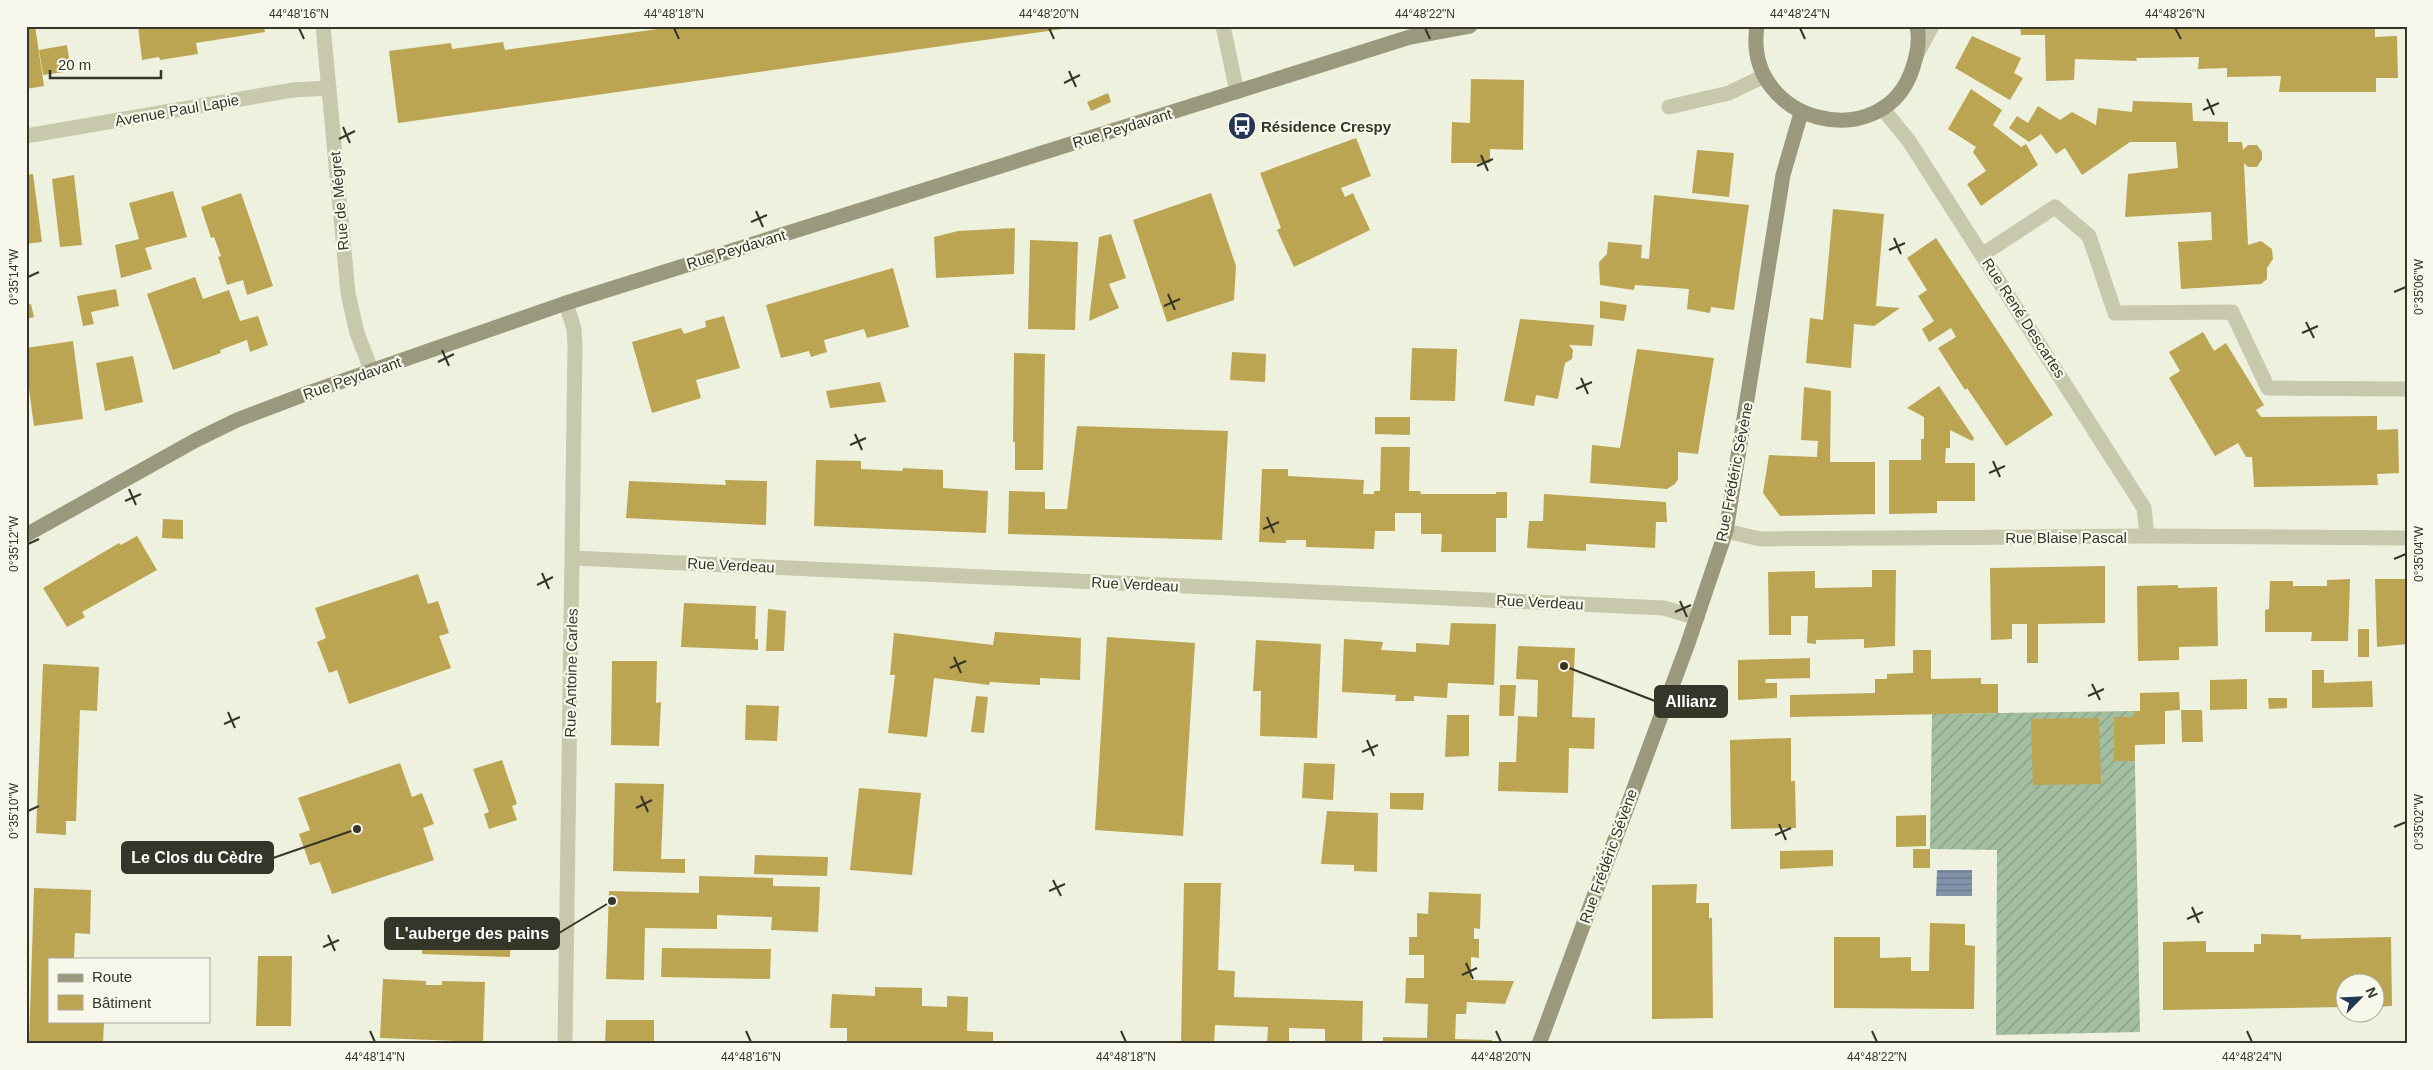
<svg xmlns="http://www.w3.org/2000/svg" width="2433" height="1070" font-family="Arial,sans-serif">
<defs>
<pattern id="garden-furrows" width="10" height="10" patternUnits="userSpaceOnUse" patternTransform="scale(1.25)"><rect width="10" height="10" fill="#a4bea0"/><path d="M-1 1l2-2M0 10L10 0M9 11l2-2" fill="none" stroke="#869b83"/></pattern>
<pattern id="water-rules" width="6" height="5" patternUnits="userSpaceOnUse" patternTransform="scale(1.25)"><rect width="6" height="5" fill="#8192ab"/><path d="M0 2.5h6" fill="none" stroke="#6a788b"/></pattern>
</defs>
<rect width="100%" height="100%" fill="#eff1df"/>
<polygon fill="url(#garden-furrows)" points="2134,711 2140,1032 1996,1035 1997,850 1930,849 1932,714"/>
<polygon fill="url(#water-rules)" points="1937,870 1972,870 1972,896 1936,896"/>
<g fill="#bba553">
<polygon points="26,26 35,26 44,86 26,89"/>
<polygon points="138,26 264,26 265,32 196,43 198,54 160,60 159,57 142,60"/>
<polygon points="680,26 1077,26 1077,27 398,123 389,51 451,43 452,49 503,42 505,50"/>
<polygon points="2020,26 2375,26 2375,37 2397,36 2398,78 2376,78 2376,92 2279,92 2281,76 2227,77 2227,68 2198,69 2199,57 2136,58 2137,61 2075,59 2074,80 2046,81 2045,35 2021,35"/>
<polygon points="1972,36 2021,58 2014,73 2023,78 2010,100 1955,68"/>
<polygon points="67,45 71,71 43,75 39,50"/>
<polygon points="1471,79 1524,80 1523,150 1490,149 1490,163 1451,163 1452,122 1470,123"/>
<polygon points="1971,89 2002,110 1993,125 2021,147 2026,144 2038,165 1981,206 1967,184 1986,171 1973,152 1976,147 1948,129"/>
<polygon points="1108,93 1111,102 1091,111 1087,102"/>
<polygon points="2133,101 2192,103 2193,121 2228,122 2228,142 2242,142 2243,150 2248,145 2257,145 2262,152 2262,159 2257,167 2248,167 2244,163 2248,245 2261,241 2272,249 2273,259 2267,268 2267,279 2261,284 2181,289 2178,242 2212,240 2211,212 2125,217 2128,174 2178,168 2176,142 2130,142 2082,175 2065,148 2056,154 2041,134 2029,142 2009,128 2017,116 2028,123 2038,106 2060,120 2072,112 2096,125 2098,108 2132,112"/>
<polygon points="1356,138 1371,176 1341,188 1345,197 1353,193 1370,230 1294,267 1277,230 1281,228 1260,173"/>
<polygon points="1697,150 1734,153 1729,197 1692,193"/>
<polygon points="33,174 42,242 26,244 26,175"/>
<polygon points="74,175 82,245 60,247 52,179"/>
<polygon points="173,191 187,237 145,248 152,269 121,278 115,245 139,239 129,203"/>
<polygon points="241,193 273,286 247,295 243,280 227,285 218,257 221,256 214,237 211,238 201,207"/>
<polygon points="1211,193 1236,266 1234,300 1167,322 1133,220"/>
<polygon points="1654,195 1749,205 1734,310 1711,307 1710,313 1687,309 1689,289 1635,285 1634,290 1600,285 1599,262 1607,254 1608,242 1642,245 1641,258 1649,259"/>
<polygon points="1833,209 1884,214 1876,306 1900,308 1874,326 1854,324 1851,368 1806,363 1810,318 1823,320"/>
<polygon points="1015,228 1014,274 936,278 934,237 958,231"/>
<polygon points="1111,234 1126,278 1109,284 1119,308 1089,321 1099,237"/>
<polygon points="1936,238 2053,415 2006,446 1967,388 1965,390 1938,348 1956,337 1951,328 1929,342 1922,329 1934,321 1918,296 1927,290 1907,258"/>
<polygon points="1030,240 1078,242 1075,330 1028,329"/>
<polygon points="893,268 909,327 867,338 864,329 824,340 827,352 811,357 809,351 781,358 766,305"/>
<polygon points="195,277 203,299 229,290 240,321 258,316 268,345 250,352 247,340 220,350 221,353 173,370 147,294"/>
<polygon points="116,289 119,306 91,312 94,324 83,326 77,296"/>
<polygon points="1600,301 1627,305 1624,321 1600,318"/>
<polygon points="31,304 34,317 26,319 26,305"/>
<polygon points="724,316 740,368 696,380 701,398 652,413 632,342 681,328 684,334 706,327 705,321"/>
<polygon points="1520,319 1594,325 1592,346 1569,345 1573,350 1572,359 1565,363 1558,399 1536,395 1534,406 1504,401"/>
<polygon points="2203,332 2214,351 2226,343 2264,405 2256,410 2261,417 2377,416 2377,430 2398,429 2399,473 2377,474 2378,485 2254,487 2252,457 2246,457 2238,443 2215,456 2169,378 2180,371 2169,352"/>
<polygon points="73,341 83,419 34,426 26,367 26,348"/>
<polygon points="1412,348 1457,349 1455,401 1410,400"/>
<polygon points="1637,349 1714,358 1698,454 1678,452 1678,479 1675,484 1667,489 1590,483 1592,445 1620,448"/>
<polygon points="1232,352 1266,354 1265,382 1230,380"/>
<polygon points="1014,353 1045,354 1043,470 1015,470 1015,442 1013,442"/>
<polygon points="133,356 143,402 105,411 96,363"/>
<polygon points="880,382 886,402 830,408 826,391"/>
<polygon points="1939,386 1974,438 1972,441 1950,430 1950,448 1946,448 1945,463 1975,463 1975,501 1937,501 1937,513 1889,514 1889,460 1921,460 1921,439 1924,439 1924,417 1907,408"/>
<polygon points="1804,387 1831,391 1830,462 1875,462 1875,514 1780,516 1763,493 1769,455 1817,457 1818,441 1801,440"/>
<polygon points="1375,417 1410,417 1410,435 1375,434"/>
<polygon points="1077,426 1228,431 1222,540 1008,534 1009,491 1045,492 1045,509 1067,509"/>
<polygon points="1381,447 1410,447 1409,491 1420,491 1421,494 1496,494 1496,492 1507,492 1507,518 1496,518 1496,552 1441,552 1442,534 1421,534 1421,513 1395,513 1395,531 1375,531 1374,549 1306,547 1306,540 1286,540 1286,543 1259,542 1262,469 1288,469 1288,476 1364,480 1363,494 1374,494 1374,491 1380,491"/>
<polygon points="816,460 861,461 861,469 902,471 903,468 943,470 943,488 988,491 986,533 814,526"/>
<polygon points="725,480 767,481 766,525 626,518 629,481 726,485"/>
<polygon points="1544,494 1666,502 1667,522 1656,522 1655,548 1586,544 1586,551 1527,548 1529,521 1543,521"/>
<polygon points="163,519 183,520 183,539 162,538"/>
<polygon points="137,536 157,570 82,612 85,617 67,627 43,588 119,543 121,545"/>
<polygon points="2105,566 2105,623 2038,624 2038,663 2027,663 2027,624 2012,624 2012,639 1991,640 1990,568"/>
<polygon points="1872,570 1896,570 1895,646 1864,648 1864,639 1816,640 1816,644 1807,643 1808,616 1791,616 1791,635 1769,635 1768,572 1815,571 1815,588 1872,587"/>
<polygon points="418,574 428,604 438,601 449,633 439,636 451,668 349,704 337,670 329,673 317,642 326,638 315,608"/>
<polygon points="2350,579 2348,641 2311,641 2312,632 2265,632 2265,610 2269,609 2270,581 2293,581 2293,586 2327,586 2327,580"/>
<polygon points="2375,579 2407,579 2407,644 2377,647"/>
<polygon points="2178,585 2178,588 2217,587 2218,646 2179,647 2179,660 2138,661 2137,586"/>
<polygon points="684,603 756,606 755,639 758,639 758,650 681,647"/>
<polygon points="768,609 786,611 784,651 766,651"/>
<polygon points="1451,623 1496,624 1494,685 1448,683 1447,698 1414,696 1414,701 1395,701 1396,695 1342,692 1344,639 1383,642 1381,650 1416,652 1416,643 1449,645"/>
<rect x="2358" y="629" width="11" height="28"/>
<polygon points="995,632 1081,638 1080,680 1040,678 1040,685 990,682 989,685 934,678 927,737 888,733 895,675 890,675 894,633 993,645"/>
<polygon points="1107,637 1195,643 1183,836 1095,830"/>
<polygon points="1256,640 1321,644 1317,738 1260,736 1261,691 1253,691"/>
<polygon points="1518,646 1575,648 1572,717 1595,718 1594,749 1569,748 1568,793 1498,791 1499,762 1516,762 1518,716 1537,717 1538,680 1516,679"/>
<polygon points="1913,650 1931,650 1931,679 1981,678 1981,684 1998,684 1998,713 1790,717 1790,695 1875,693 1875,679 1887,679 1887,674 1913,673"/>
<polygon points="1810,658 1810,678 1766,679 1765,683 1777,683 1777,698 1738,700 1738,660"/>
<polygon points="612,661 657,661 656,703 661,702 659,746 611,745"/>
<polygon points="43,664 99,667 97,711 80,710 76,821 66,821 66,835 36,833"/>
<polygon points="2312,670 2324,670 2324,683 2372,681 2373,707 2312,708"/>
<polygon points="2247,679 2247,709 2210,710 2210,680"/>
<polygon points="1500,685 1516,685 1514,716 1499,716"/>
<polygon points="2179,692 2180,710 2165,711 2165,744 2135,745 2135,761 2114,761 2114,717 2134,717 2134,711 2140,711 2140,693"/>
<polygon points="976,696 988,697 984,733 971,732"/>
<polygon points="2268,698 2287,698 2287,708 2269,709"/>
<polygon points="746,705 779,706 777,741 745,740"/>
<polygon points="2181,710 2202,710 2203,742 2182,742"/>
<polygon points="1447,715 1469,715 1469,756 1445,757"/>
<polygon points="2099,718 2101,784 2033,785 2031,719"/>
<polygon points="1791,738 1791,781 1795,781 1796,828 1731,829 1730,740"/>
<polygon points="502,760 517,804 512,806 517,820 489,829 484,814 489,812 473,769"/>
<polygon points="400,763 412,797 422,793 434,824 423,828 434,860 332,894 320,862 310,865 299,834 310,830 298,798"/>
<polygon points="1304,763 1335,764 1333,800 1302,798"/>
<polygon points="615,783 664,784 661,859 685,859 685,873 613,871"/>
<polygon points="859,788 921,793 912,875 850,870"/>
<polygon points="1390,793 1424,793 1423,810 1390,809"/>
<polygon points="1327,811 1378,813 1377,872 1354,871 1354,865 1321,864"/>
<polygon points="1926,815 1926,846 1896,847 1896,816"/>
<rect x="1913" y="849" width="17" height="19"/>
<polygon points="1833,850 1833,866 1780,869 1780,851"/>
<polygon points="755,855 828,857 827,876 754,874"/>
<polygon points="699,876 773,878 773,886 820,887 818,932 771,930 772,917 717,915 717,929 645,928 644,980 606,979 609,891 699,893"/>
<polygon points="1184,883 1221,883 1218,970 1235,971 1234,997 1363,1001 1362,1044 1325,1044 1325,1029 1289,1028 1289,1044 1267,1044 1268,1027 1215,1025 1214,1044 1181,1044"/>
<polygon points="1697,884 1696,903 1709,903 1709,918 1712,918 1713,1018 1652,1019 1652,885"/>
<polygon points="34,888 91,890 90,934 75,933 74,959 49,959 49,1021 104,1021 103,1044 29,1044"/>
<polygon points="1429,892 1481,894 1480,929 1474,928 1474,939 1479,939 1479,958 1471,957 1471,980 1514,981 1505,1004 1467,1002 1466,1014 1456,1014 1455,1039 1492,1040 1491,1044 1383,1044 1383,1037 1427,1038 1428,1004 1405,1003 1406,978 1424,978 1424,955 1409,955 1409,937 1417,937 1417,913 1428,914"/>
<polygon points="467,917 512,918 510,957 422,954 423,923 452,925 452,921 467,921"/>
<polygon points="1930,923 1965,924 1965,945 1975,946 1974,1009 1834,1008 1834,937 1880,937 1880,958 1911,957 1911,971 1929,971"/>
<polygon points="2261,934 2301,935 2301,939 2391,937 2392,1006 2376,1007 2376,982 2346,982 2346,1007 2163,1010 2163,942 2206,941 2206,952 2254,952 2254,944 2261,944"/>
<polygon points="662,948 771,949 770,979 661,977"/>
<polygon points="258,956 292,956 291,1026 256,1026"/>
<polygon points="383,979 426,981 426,985 442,985 442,981 485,982 483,1042 380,1038"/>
<polygon points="875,987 922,988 922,1006 947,1007 947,996 968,997 967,1031 993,1032 993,1044 847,1044 847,1028 830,1028 832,994 875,996"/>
<polygon points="606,1020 654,1020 654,1044 605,1044"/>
</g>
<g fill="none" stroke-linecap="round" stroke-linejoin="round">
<g stroke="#c8c8ac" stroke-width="15">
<polyline points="1223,26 1237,92"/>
<polyline points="1669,107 1729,93 1764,76"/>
<polyline points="1983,254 2055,207 2089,236 2115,313 2232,312 2268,388 2407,389"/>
</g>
<g stroke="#c8c8ac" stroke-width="15">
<polyline points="323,26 348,293 357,333 372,372"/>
<polyline points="1917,54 1932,26"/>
<polyline points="1882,108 1909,141 2144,508 2147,536"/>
<polyline points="26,136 293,90 329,88"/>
<polyline points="1726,531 1760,539 2147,536 2407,538"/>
<polyline points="573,558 1664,608 1697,618"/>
<polyline points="565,1044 575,346 574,329 566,303"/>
</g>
<g stroke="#9b997d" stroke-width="15">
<path d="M1757,26C1742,124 1885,158 1913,67C1917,55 1920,40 1917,26"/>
<polyline points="26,535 196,440 237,420 308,393 566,303 1410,37 1470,26"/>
<polyline points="1539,1044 1687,646 1726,531 1783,175 1801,113"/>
</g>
</g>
<path fill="none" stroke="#36352a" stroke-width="2" d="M299,28L304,39M674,28L679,39M1049,28L1054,39M1425,28L1430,39M1800,28L1805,39M2175,28L2181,39M1069,71L1076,87M1064,83L1080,75M2207,99L2214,115M2203,110L2219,103M343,127L350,143M339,139L355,131M1481,155L1488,171M1477,166L1493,159M756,211L763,227M751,222L767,215M1894,238L1901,254M1889,250L1905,243M28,277L39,272M2394,292L2406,287M1168,294L1175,310M1164,306L1180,299M2306,322L2314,338M2302,333L2318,326M442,350L449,366M438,362L454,354M1581,378L1588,394M1576,389L1592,382M855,434L862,450M850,445L866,438M1993,461L2000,477M1989,473L2005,466M129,489L136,505M125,501L141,494M1267,517L1274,533M1263,529L1279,522M28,544L39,539M2394,559L2406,554M542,573L549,589M537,585L553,577M1680,601L1687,617M1675,612L1691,605M954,657L961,673M950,668L966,661M2092,684L2100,700M2088,696L2104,689M228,712L235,728M224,724L240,717M1367,740L1374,756M1362,752L1378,745M641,796L648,812M636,808L652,800M28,811L39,806M1779,824L1786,840M2394,827L2406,822M1775,835L1791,828M1053,880L1061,896M1049,891L1065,884M2192,907L2199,923M2187,919L2203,912M328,935L335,951M323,947L339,940M1466,963L1473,979M1462,975L1477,968M370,1031L375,1042M746,1031L751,1042M1121,1031L1126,1042M1496,1031L1501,1042M1872,1031L1877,1042M2247,1031L2252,1042"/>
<defs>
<symbol id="bus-disc" viewBox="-11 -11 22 22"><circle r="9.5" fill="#233654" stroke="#f7f8eb"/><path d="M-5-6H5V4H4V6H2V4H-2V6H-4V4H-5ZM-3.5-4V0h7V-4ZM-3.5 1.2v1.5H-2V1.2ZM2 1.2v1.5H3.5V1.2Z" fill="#fff"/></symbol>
</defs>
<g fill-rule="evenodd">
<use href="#bus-disc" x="1226" y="110" width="32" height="32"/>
</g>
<g text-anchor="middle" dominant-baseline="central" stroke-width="4.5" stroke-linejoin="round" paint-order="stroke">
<g font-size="15" fill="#36352a" stroke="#f7f8eb">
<text transform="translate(177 110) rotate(-10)">Avenue Paul Lapie</text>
<text transform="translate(1122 128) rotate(-17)">Rue Peydavant</text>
<text transform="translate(339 201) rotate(-95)">Rue de Mégret</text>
<text transform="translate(736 249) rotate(-17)">Rue Peydavant</text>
<text transform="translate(2024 318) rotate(57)">Rue René Descartes</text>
<text transform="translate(352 378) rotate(-19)">Rue Peydavant</text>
<text transform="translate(1734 472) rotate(-79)">Rue Frédéric Sévène</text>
<text x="2066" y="537">Rue Blaise Pascal</text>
<text transform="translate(731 565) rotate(3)">Rue Verdeau</text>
<text transform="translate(1135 584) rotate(3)">Rue Verdeau</text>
<text transform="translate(1540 602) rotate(3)">Rue Verdeau</text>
<text transform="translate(571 673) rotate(-89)">Rue Antoine Carles</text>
<text transform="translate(1608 856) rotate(-70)">Rue Frédéric Sévène</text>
</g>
<g font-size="15" font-weight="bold" fill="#36352a" stroke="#f7f8eb" text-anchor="start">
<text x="1261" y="126">Résidence Crespy</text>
</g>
</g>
<path fill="none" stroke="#36352a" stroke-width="2" d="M1564 666L1655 701M357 829L273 858M612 901L559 933"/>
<g fill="#36352a" stroke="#f7f8eb" stroke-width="2">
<circle cx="1564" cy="666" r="5"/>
<circle cx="357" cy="829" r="5"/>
<circle cx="612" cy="901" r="5"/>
</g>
<g fill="#36352a" stroke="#36352a" stroke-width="2">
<rect x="1655" y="686" width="72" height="31" rx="5"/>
<rect x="122" y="842" width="151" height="31" rx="5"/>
<rect x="385" y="918" width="174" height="31" rx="5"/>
</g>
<g font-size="16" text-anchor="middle" font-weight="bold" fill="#fff">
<text x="1691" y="707">Allianz</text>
<text x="197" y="863">Le Clos du Cèdre</text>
<text x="472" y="939">L'auberge des pains</text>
</g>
<rect width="2433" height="1070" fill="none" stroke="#f7f8eb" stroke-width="55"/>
<rect x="48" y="958" width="162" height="65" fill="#f7f8eb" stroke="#aaaa9e"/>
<rect x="58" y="974" width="25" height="8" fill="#9b997d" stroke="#aaaa9e"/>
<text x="92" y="982" font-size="15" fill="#36352a">Route</text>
<rect x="58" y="995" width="25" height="15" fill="#bba553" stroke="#aaaa9e"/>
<text x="92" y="1008" font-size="15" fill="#36352a">Bâtiment</text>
<g transform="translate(2360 998) rotate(66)"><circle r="24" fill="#f7f8eb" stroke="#aaaa9e"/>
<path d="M0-4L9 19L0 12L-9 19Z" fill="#233654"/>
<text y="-8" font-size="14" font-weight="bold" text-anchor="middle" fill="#36352a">N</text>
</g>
<path d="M50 70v8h111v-8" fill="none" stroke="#36352a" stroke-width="2.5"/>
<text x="58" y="70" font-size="15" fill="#36352a" stroke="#f7f8eb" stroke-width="4" paint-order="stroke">20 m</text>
<rect x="28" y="28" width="2378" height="1014" fill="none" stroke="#36352a" stroke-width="2"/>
<g font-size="12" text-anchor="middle" fill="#36352a">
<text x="299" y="18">44°48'16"N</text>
<text x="674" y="18">44°48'18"N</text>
<text x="1049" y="18">44°48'20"N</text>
<text x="1425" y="18">44°48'22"N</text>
<text x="1800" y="18">44°48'24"N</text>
<text x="2175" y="18">44°48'26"N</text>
<text transform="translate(14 277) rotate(-90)" y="4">0°35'14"W</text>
<text transform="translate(2419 287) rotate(-90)" y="4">0°35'06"W</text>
<text transform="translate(14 544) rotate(-90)" y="4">0°35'12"W</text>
<text transform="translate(2419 554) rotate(-90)" y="4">0°35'04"W</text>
<text transform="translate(14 811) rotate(-90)" y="4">0°35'10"W</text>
<text transform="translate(2419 822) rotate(-90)" y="4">0°35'02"W</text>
<text x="375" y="1061">44°48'14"N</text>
<text x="751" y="1061">44°48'16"N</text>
<text x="1126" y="1061">44°48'18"N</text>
<text x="1501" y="1061">44°48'20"N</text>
<text x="1877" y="1061">44°48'22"N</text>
<text x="2252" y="1061">44°48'24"N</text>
</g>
</svg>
